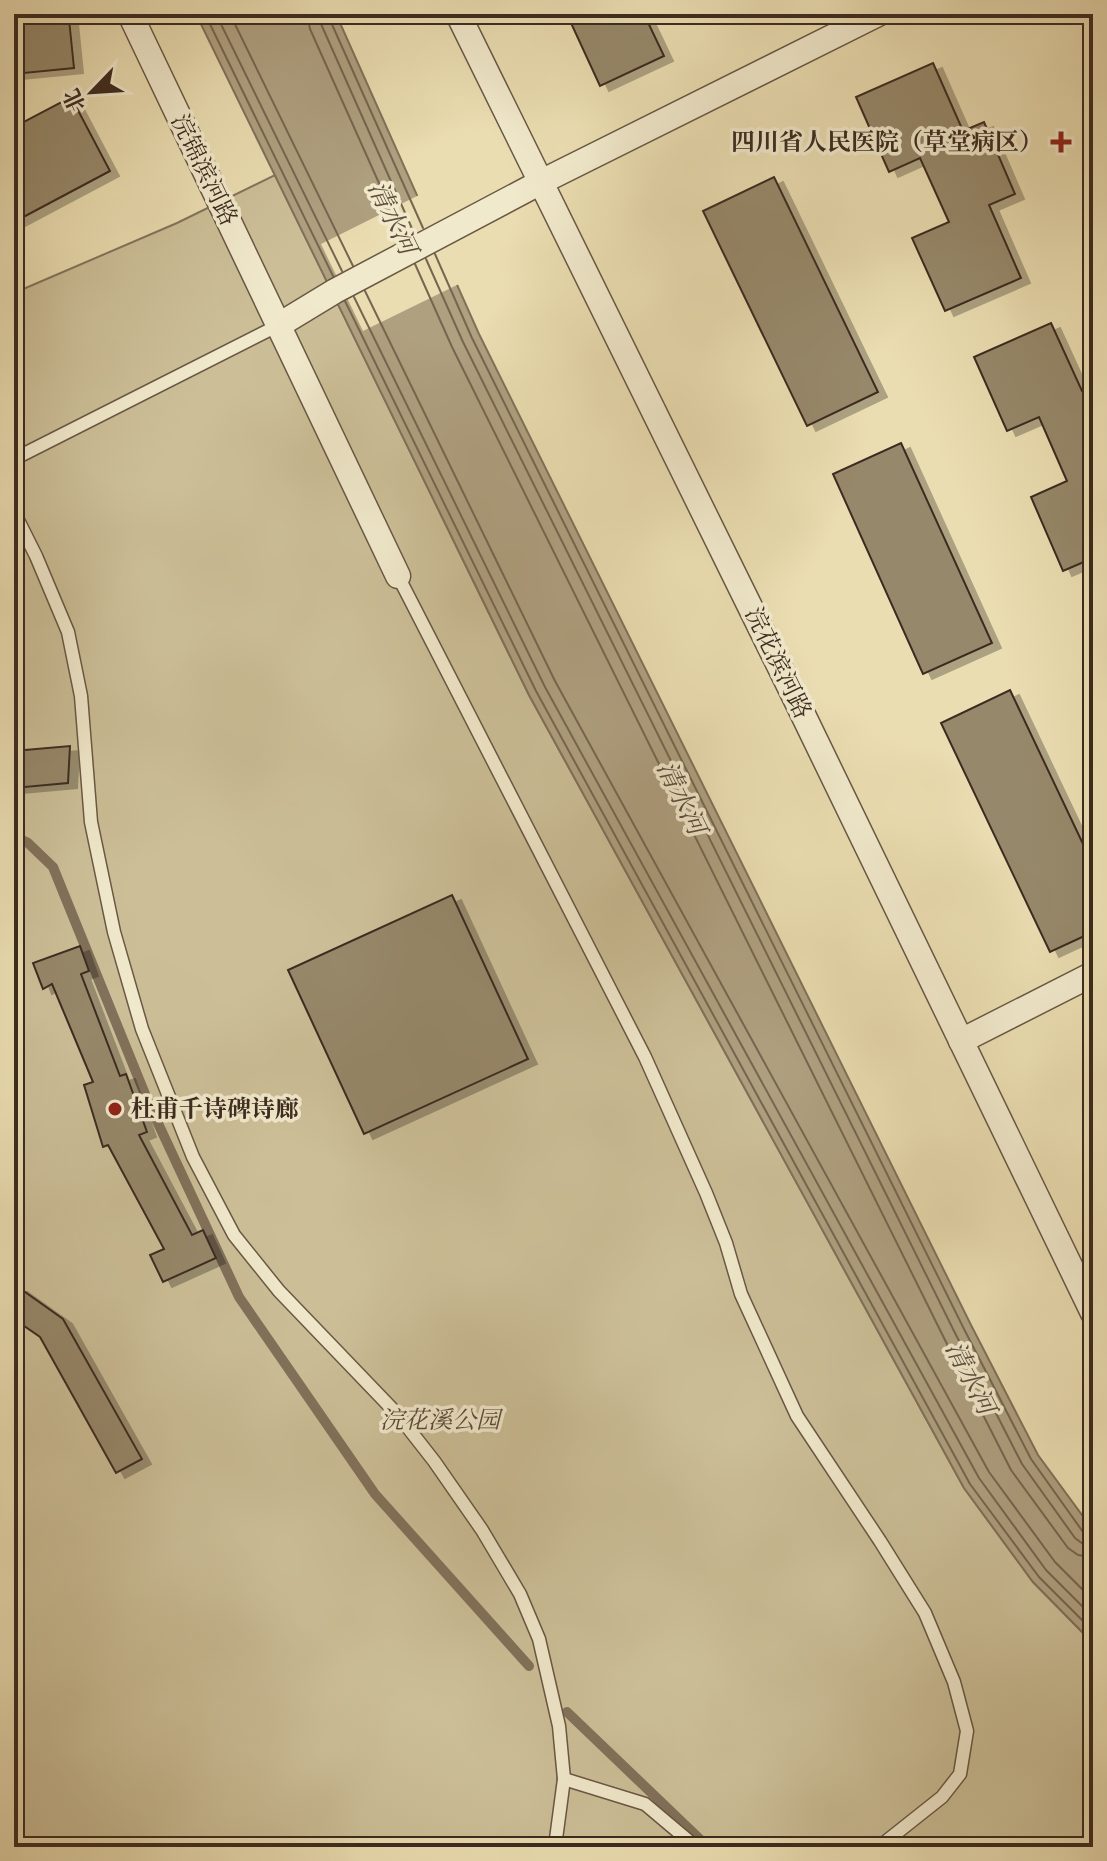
<svg xmlns="http://www.w3.org/2000/svg" width="1107" height="1861" font-family="'IM FELL Double Pica','Noto Serif SC',serif">
<defs>
<filter id="shadow"><feDropShadow dx="9" dy="5" stdDeviation="0" flood-color="#0004"/></filter>
</defs>
<rect width="100%" height="100%" fill="#eaddb1"/>
<filter id="stains"><feTurbulence type="fractalNoise" baseFrequency=".0025" numOctaves="4"/><feColorMatrix values="0 0 0 0 .2 0 0 0 0 .09 0 0 0 0 .02 0 0 0 .5 -.17"/></filter>
<radialGradient id="worn" r=".72"><stop offset=".6" stop-color="#630" stop-opacity="0"/><stop offset="1" stop-color="#630" stop-opacity=".3"/></radialGradient>
<polygon fill="#ccbf98" stroke="#84755c" stroke-width="2" points="275,175 529,695 964,1488 1033,1582 1093,1643 1093,1847 14,1847 14,293 177,223"/>
<polygon fill="#afa080" stroke="#81715a" stroke-width="2" points="196,14 336,14 479,334 971,1325 1038,1455 1093,1530 1093,1643 1033,1582 964,1488 529,695"/>
<polygon fill="#eaddb1" points="421,194 461,283 363,331 321,244"/>
<g fill="none" stroke-linecap="round" stroke-linejoin="round">
<g stroke="#766650" stroke-width="2">
<polyline points="205,14 333,276"/>
<polyline points="216,14 342,271"/>
<polyline points="230,14 353,266"/>
<polyline points="307,14 310,29 404,239"/>
<polyline points="319,14 321,24 414,233"/>
<polyline points="330,14 330,20 423,228"/>
<polyline points="435,254 472,338 964,1329 1031,1459 1083,1532 1088,1535 1093,1535"/>
<polyline points="426,259 463,342 955,1333 1022,1464 1075,1538 1083,1544 1093,1545"/>
<polyline points="415,264 452,347 944,1338 1011,1470 1068,1548 1078,1555 1093,1557"/>
<polyline points="365,291 555,681 989,1472 1055,1562 1093,1600"/>
<polyline points="354,297 545,687 979,1478 1046,1570 1093,1617"/>
<polyline points="345,301 536,691 970,1484 1039,1577 1093,1631"/>
</g>
<g stroke="#81715a" stroke-width="10">
<polyline points="14,836 28,843 53,867 149,1104 239,1297 375,1494 529,1666"/>
<polyline points="567,1712 708,1847"/>
</g>
</g>
<g fill="#96886b" stroke="#3c2b20" stroke-width="2" filter="url(#shadow)">
<polygon points="592,14 644,14 664,56 600,86 571,23"/>
<polygon points="69,19 74,68 14,74 14,24"/>
<polygon points="933,63 963,131 984,122 1015,194 989,205 1021,278 945,311 912,238 949,222 920,158 889,172 856,97"/>
<polygon points="71,97 110,171 14,222 14,127"/>
<polygon points="774,177 878,392 807,426 703,211"/>
<polygon points="1051,323 1082,391 1093,386 1093,558 1063,571 1031,497 1067,481 1039,417 1007,431 974,357"/>
<polygon points="901,443 992,643 923,674 833,474"/>
<polygon points="1010,690 1093,865 1093,932 1050,952 941,723"/>
<polygon points="70,746 68,783 14,788 14,751"/>
<polygon points="452,895 528,1059 364,1134 288,970"/>
<polygon points="80,946 89,971 81,974 120,1076 126,1074 147,1132 139,1135 192,1235 203,1230 216,1258 163,1282 150,1255 164,1249 108,1145 103,1147 84,1085 93,1082 52,984 43,989 33,963"/>
<polygon points="14,1287 18,1287 63,1319 142,1459 116,1473 40,1337 14,1319"/>
</g>
<g fill="none" stroke-linecap="round" stroke-linejoin="round">
<defs>
<g id="service">
<polyline points="14,459 279,325"/>
<polyline points="14,512 36,556 68,632 81,696 91,822 114,932 142,1029 193,1157 234,1235 279,1291 398,1415 434,1461 482,1530 520,1594 539,1639 559,1726 564,1779 556,1839 553,1847"/>
<polyline points="398,576 645,1057 706,1193 726,1243 741,1294 797,1416 880,1541 925,1613 954,1682 967,1731 960,1774 942,1797 879,1847"/>
<polyline points="564,1779 645,1804 696,1847"/>
</g>
<g id="minor">
<polyline points="130,14 398,576"/>
<polyline points="458,14 795,698 1093,1313"/>
<polyline points="279,325 335,291 541,182 878,14"/>
<polyline points="961,1041 1093,974"/>
</g>
</defs>
<use href="#service" stroke="#685844" stroke-width="15"/>
<use href="#minor" stroke="#685844" stroke-width="27"/>
<use href="#service" stroke="#f1e9cc" stroke-width="12"/>
<use href="#minor" stroke="#f1e9cc" stroke-width="24"/>
</g>
<g fill="#8f2418" stroke="#f1e9cc" stroke-width="3">
<path d="M1057 130h8v8h8v8h-8v8h-8v-8h-8v-8h8z"/>
<circle cx="115" cy="1109" r="8"/>
</g>
<g text-anchor="middle" dominant-baseline="central" stroke-width="7" stroke-linejoin="round" paint-order="stroke">
<g font-size="24" font-weight="bold" fill="#3c2b20" stroke="#f1e9cc" text-anchor="end">
<text x="1043" y="142">四川省人民医院（草堂病区）</text>
<text x="131" y="1109" text-anchor="start">杜甫千诗碑诗廊</text>
</g>
<g font-size="24" fill="#3c2b20" stroke="#f1e9cc">
<text transform="translate(204 170) rotate(64)">浣锦滨河路</text>
<text transform="translate(778 663) rotate(64)">浣花滨河路</text>
</g>
<g font-size="24" font-style="italic" fill="#594938" stroke="#f1e9cc">
<text x="440" y="1420">浣花溪公园</text>
</g>
<g font-size="26" font-style="italic" fill="#5e4e3d" stroke="#f1e9cc">
<text transform="translate(392 218) rotate(64)">清水河</text>
<text transform="translate(681 798) rotate(64)">清水河</text>
<text transform="translate(970 1378) rotate(63)">清水河</text>
</g>
</g>
<rect width="1107" height="1861" fill="none" stroke="#eaddb1" stroke-width="48"/>
<rect x="16" y="16" width="1075" height="1829" fill="none" stroke="#3c2b20" stroke-width="4"/>
<rect x="24" y="24" width="1059" height="1813" fill="none" stroke="#3c2b20" stroke-width="2"/>
<g transform="translate(92 92) rotate(245)" stroke="#f1e9cc" stroke-width="6" paint-order="stroke">
<path d="M0-6L14 30L0 20L-14 30Z" fill="#3c2b20"/>
<text y="-12" font-size="22" font-weight="bold" text-anchor="middle" fill="#3c2b20">北</text>
</g>
<rect width="100%" height="100%" filter="url(#stains)"/>
<rect width="100%" height="100%" fill="url(#worn)"/>
</svg>
